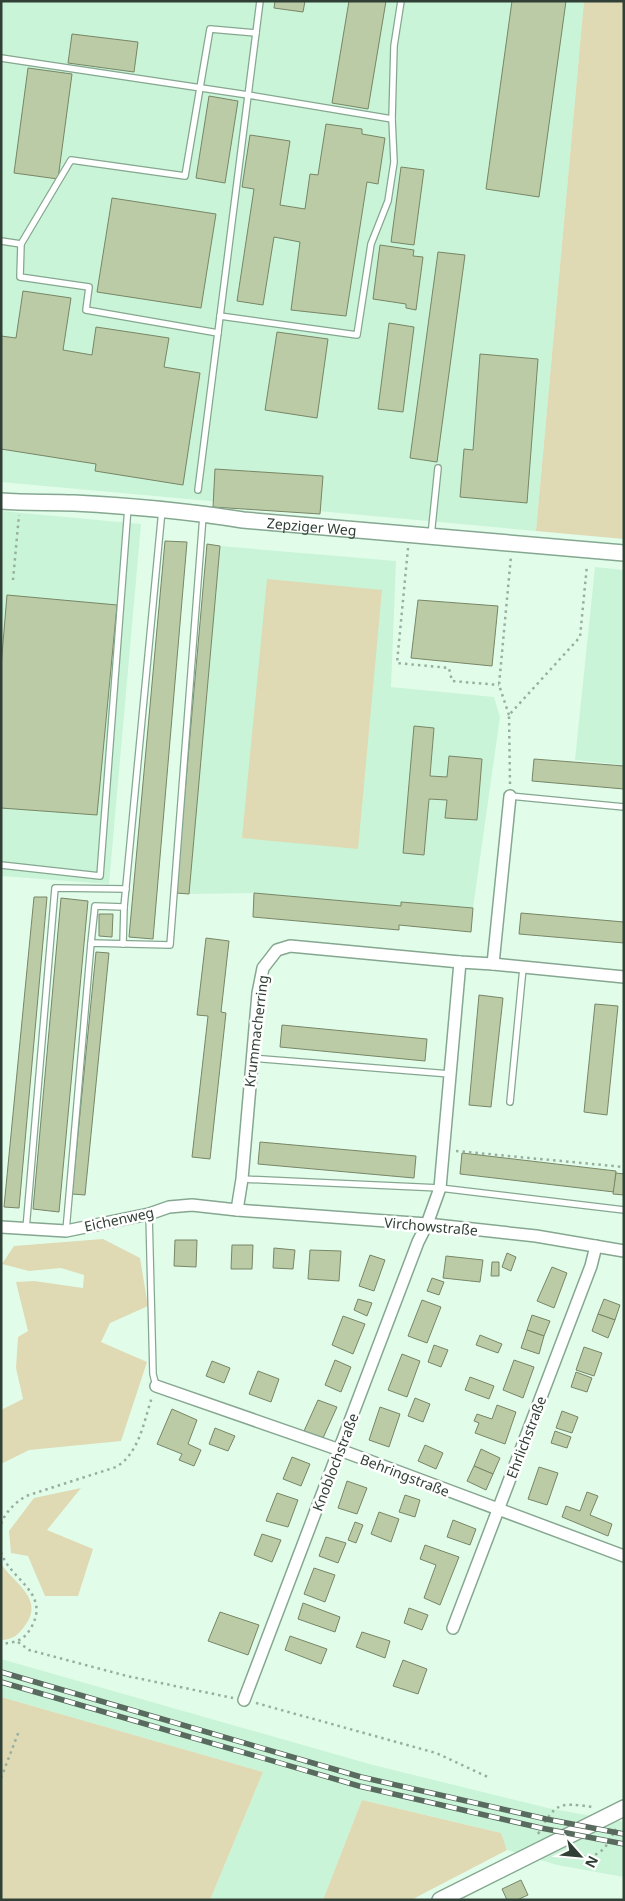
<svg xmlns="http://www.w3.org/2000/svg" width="625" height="1901" font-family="'Noto Sans',sans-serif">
<rect width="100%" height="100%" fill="#e1fdea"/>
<g fill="#c9f4d7">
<polygon points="1,1 584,1 536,531 1,482"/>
<polygon points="1,511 141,524 109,884 1,876"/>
<polygon points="220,546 396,561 391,687 494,697 500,717 473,908 401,902 401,906 254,893 189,894"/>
<polygon points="595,567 624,570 624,765 575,760"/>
<polygon points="1,1659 373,1765 548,1808 624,1822 624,1877 557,1865 507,1850 501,1833 362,1800 323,1900 210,1900 263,1772 1,1697"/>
</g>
<g fill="#dfd9b4">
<polygon points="584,1 624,1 624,539 536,531"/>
<polygon points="267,579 382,590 358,849 242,838"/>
<polygon points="103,1239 140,1258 148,1306 110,1323 101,1342 147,1362 121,1441 29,1450 1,1464 1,1410 23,1399 16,1368 18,1337 28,1331 16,1282 34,1281 83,1288 84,1275 61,1268 29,1271 2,1264 14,1246"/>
<polygon points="81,1488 47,1530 93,1549 78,1596 45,1596 28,1556 11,1553 9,1531 34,1498"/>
<path d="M1,1564C15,1584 46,1600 24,1627C18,1635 12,1640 1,1640Z"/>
<polygon points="1,1697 263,1772 210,1900 1,1900"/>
<polygon points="362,1800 501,1833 507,1850 411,1900 323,1900"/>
</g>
<g fill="#bacba6" stroke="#788666">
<polygon points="275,1 305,1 303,12 274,8"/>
<polygon points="349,1 386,1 368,109 332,103"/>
<polygon points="512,1 566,1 539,197 486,189"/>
<polygon points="72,34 138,42 134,72 68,63"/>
<polygon points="28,68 72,74 58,179 14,173"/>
<polygon points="209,96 238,101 225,183 196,178"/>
<polygon points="326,124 362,129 362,134 385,138 378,184 367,182 346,316 291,310 300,242 274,237 263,305 237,301 254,189 242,187 250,135 290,141 280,205 305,209 310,174 318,175"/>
<polygon points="401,167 424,170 414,245 391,242"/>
<polygon points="112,198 216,214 201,308 97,292"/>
<polygon points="380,245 414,250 413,256 423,257 416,310 406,308 406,304 373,299"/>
<polygon points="438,252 465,255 437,462 410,458"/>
<polygon points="23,291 71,298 63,350 92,355 96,327 169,338 164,367 200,373 183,485 95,471 96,464 1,449 1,336 16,338"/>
<polygon points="389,323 414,327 403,412 378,409"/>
<polygon points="277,332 328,339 317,418 265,410"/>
<polygon points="480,354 538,359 527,503 460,497 464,449 473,450"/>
<polygon points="215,469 323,476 320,514 213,507"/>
<polygon points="165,541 187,542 153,939 129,937"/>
<polygon points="207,544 220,546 189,894 176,893"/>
<polygon points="7,595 117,605 97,815 1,808 1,667"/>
<polygon points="418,600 498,606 492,666 411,658"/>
<polygon points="414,726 434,728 430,776 447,777 449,756 482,759 477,820 445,818 447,800 429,799 424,855 403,853"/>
<polygon points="534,759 624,766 624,789 532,781"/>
<polygon points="254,893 401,906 401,902 473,908 471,932 399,925 399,930 253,917"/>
<polygon points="34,897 47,897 19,1208 4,1207"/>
<polygon points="61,898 88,901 59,1212 33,1209"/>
<polygon points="521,913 624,922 624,943 519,934"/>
<polygon points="99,914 113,914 112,937 99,936"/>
<polygon points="206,938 229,941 221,1012 226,1013 210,1159 192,1157 208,1016 197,1015"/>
<polygon points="96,952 109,953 85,1195 72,1194"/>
<polygon points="479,995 503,998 491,1107 469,1105"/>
<polygon points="595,1004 618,1006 607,1115 584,1112"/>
<polygon points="282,1025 427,1039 425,1061 280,1047"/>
<polygon points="260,1142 416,1156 414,1178 258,1164"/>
<polygon points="462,1153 616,1171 614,1192 460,1174"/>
<polygon points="616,1173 624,1174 624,1195 613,1194"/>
<polygon points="175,1240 197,1240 196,1267 174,1266"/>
<polygon points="232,1245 253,1245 252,1269 231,1269"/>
<polygon points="274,1248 295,1250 293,1269 273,1268"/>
<polygon points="310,1250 341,1251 339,1281 308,1279"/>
<polygon points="507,1253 516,1257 511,1271 502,1267"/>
<polygon points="370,1255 385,1260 374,1291 359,1286"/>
<polygon points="446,1256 483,1260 480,1282 443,1278"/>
<polygon points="492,1262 499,1262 499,1276 491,1276"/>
<polygon points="552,1267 567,1273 554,1308 537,1301"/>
<polygon points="432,1278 444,1282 439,1295 427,1291"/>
<polygon points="358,1299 372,1303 367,1316 354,1310"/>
<polygon points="604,1299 620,1305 615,1320 598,1314"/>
<polygon points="422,1300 441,1307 427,1343 408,1336"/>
<polygon points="598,1314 615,1320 608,1338 592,1331"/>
<polygon points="532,1315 550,1321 544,1336 527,1330"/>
<polygon points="343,1316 365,1324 353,1354 332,1345"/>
<polygon points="527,1330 544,1336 539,1354 521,1348"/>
<polygon points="480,1335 502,1344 498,1353 476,1345"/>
<polygon points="434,1345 448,1350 441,1367 428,1362"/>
<polygon points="584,1347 602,1353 594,1376 576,1370"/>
<polygon points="402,1354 420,1361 407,1397 388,1390"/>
<polygon points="335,1360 351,1367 341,1392 325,1385"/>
<polygon points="514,1360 534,1367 523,1398 503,1390"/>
<polygon points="212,1361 230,1368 224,1383 206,1376"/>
<polygon points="258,1371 279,1379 271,1402 249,1394"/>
<polygon points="576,1372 592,1378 587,1392 571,1387"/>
<polygon points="470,1377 494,1386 489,1399 465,1390"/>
<polygon points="415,1398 430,1404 423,1422 408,1416"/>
<polygon points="318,1400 337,1407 323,1438 304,1431"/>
<polygon points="497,1405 516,1412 505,1444 475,1433 479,1423 474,1421 477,1414 492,1419"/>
<polygon points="380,1407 400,1414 389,1447 369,1440"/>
<polygon points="172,1409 197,1420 188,1444 201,1450 194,1466 179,1460 182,1454 157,1444"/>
<polygon points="562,1411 578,1417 572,1433 556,1428"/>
<polygon points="215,1428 235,1436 228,1451 209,1444"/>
<polygon points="555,1431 571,1437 567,1448 551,1443"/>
<polygon points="425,1445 443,1453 436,1469 418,1461"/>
<polygon points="481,1449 500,1458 493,1474 474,1466"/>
<polygon points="292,1457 310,1464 301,1486 283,1479"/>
<polygon points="474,1466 493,1474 486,1490 467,1481"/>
<polygon points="539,1467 558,1473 547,1505 528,1499"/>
<polygon points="347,1481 367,1488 357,1514 338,1508"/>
<polygon points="587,1492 598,1496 590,1515 612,1524 608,1536 562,1517 566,1506 580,1511"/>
<polygon points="277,1493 298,1500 288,1527 266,1521"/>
<polygon points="405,1495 420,1500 415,1517 399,1512"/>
<polygon points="379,1512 399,1519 391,1542 371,1534"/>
<polygon points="453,1520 476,1529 470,1545 447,1537"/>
<polygon points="355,1522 363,1525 356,1543 348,1540"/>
<polygon points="262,1534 281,1540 272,1562 254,1555"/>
<polygon points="326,1537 346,1543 338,1563 319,1556"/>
<polygon points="425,1545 459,1557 440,1605 424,1598 436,1565 420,1559"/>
<polygon points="314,1568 335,1575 325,1602 304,1594"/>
<polygon points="303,1603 340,1617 335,1632 298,1619"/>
<polygon points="409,1608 428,1615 422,1630 404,1623"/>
<polygon points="220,1612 259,1625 248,1655 208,1641"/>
<polygon points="362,1632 390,1641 385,1658 356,1647"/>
<polygon points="290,1636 327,1649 321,1664 285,1650"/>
<polygon points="403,1660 427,1669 418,1694 393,1686"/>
<polygon points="521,1880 528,1895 517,1900 507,1900 502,1889"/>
</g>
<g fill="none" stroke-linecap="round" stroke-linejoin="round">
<defs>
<g id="lane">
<polyline points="1,58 248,95 392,119"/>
<polyline points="1,241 21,244"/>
<polyline points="220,316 357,335 371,244 388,201 394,162 392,119 394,46 401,1"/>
<polyline points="218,333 86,310 89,287 20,277 21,244 71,160 185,176 210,29 256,33"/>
<polyline points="198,490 260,1"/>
<polyline points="431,536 438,468"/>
<polyline points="510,796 624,807"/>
<polyline points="1,865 100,876 128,507"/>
<polyline points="91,943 95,906 124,907"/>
<polyline points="123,944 124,907 162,510"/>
<polyline points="252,1058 450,1074"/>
<polyline points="510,1102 523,968"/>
<polyline points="242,1179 440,1188 624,1210"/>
<polyline points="149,1214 153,1374 156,1386"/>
<polyline points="26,1229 55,888 126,889"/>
<polyline points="66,1231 91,943 170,945 203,516"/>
</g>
<g id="street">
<polyline points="493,964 510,796"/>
<polyline points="237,1210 242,1179 258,993 263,968 277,950 290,946 460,962 493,964 624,977"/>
<polyline points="1,1227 66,1231 149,1214 169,1207 192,1205 237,1210 427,1224 536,1236 624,1251"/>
<polyline points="156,1386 340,1450 624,1556"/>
<polyline points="453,1628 591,1266 596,1246"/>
<polyline points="244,1700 418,1242 427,1224 440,1188 460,962"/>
</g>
<g id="secondary">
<path id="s1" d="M1,501C26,503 50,502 74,503C131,506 187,511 243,520L624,553"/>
<polyline points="440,1900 624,1808"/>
</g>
</defs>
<use href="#lane" stroke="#85a790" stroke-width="8"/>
<use href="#street" stroke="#85a790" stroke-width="14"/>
<use href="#secondary" stroke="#85a790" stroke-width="18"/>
<g stroke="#98af9f" stroke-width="2.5" stroke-dasharray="2.5 4" stroke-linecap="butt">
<polyline points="408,548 397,663 449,668 452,681 499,685"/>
<polyline points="13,580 19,515"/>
<polyline points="509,715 499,685 511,556"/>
<polyline points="510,784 509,715 580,637 587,565"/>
<polyline points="456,1151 624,1167"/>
<path d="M1,1524C6,1511 15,1503 26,1496L116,1467C139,1454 144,1421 152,1397"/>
<path d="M1,1552C9,1579 50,1592 32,1626C24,1641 17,1642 1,1644"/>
<polyline points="18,1642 29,1650 127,1676 233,1698"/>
<polyline points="256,1703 436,1753 488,1777"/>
<polyline points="1,1778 19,1731"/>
<path d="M538,1834C556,1803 557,1802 593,1807"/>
<path d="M563,1854C578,1856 594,1861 605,1847C610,1842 612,1835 616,1829"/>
</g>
<use href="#lane" stroke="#fff" stroke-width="5.5"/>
<use href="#street" stroke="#fff" stroke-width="11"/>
<use href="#secondary" stroke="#fff" stroke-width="15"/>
<defs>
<g id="rail">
<polyline points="1,1672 361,1777 546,1819 624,1834"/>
<polyline points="1,1682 359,1786 541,1828 624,1844"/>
</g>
</defs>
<use href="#rail" stroke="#596b5f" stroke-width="5.5"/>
<use href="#rail" stroke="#fff" stroke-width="4" stroke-dasharray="11" stroke-linecap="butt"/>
</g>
<g text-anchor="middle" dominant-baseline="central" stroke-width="5" stroke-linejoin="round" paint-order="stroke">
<g font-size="14" fill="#314036" stroke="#fff">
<text stroke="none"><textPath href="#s1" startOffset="312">Zepziger Weg</textPath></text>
<text transform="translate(256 1031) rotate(-83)">Krummacherring</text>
<text transform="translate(119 1219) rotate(-12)">Eichenweg</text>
<text transform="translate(431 1226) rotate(5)">Virchowstraße</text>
<text transform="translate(526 1437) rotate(-69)">Ehrlichstraße</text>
<text transform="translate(335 1462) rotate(-69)">Knoblochstraße</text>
<text transform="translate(405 1475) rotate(21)">Behringstraße</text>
</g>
</g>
<rect width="625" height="1901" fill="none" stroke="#314036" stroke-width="5"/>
<g transform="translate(580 1856) rotate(117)" stroke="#ffffff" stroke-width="4" paint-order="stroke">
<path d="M0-4L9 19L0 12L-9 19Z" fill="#314036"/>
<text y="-8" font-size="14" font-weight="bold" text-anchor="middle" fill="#314036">N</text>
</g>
</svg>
